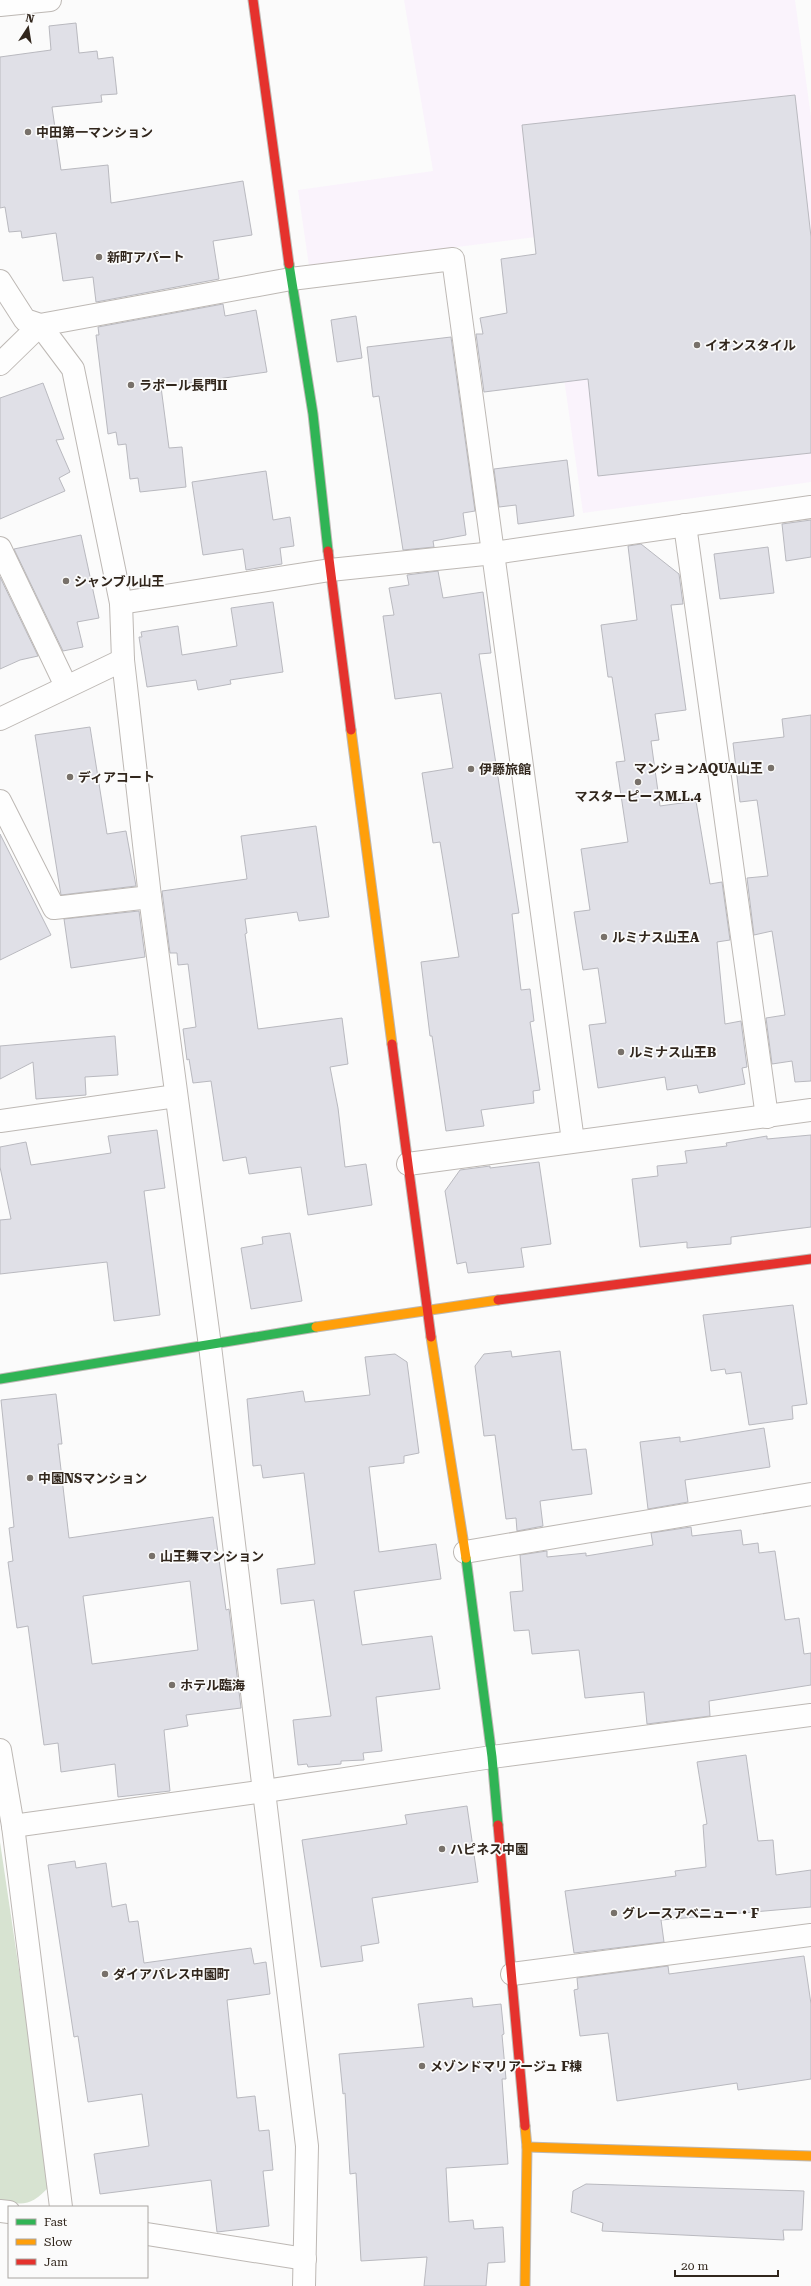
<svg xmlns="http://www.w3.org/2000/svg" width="811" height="2286" font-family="'Roboto Serif','Noto Sans JP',serif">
<rect width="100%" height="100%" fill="#fbfbfb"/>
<polygon fill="#faf3fc" points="404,0 795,0 811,117 811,482 583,513 544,236 309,266 298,190 433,171"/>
<path fill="#d7e3d1" d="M0,1842L51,2185C31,2205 27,2206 0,2201Z"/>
<g fill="#e0e0e7" stroke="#b9b9bf" fill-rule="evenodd">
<polygon points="76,23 79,53 97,51 98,59 113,57 117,94 101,95 102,102 52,107 61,170 108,165 111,203 243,181 252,235 213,241 219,279 96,302 93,277 63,281 56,233 22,238 21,231 9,232 5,207 0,208 0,57 51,50 49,26"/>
<polygon points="795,95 811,237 811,453 598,476 588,379 484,392 476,334 483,334 480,318 507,313 501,259 536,254 522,125"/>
<polygon points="223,304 225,316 256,310 267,372 161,387 169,448 182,447 186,487 140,492 138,478 130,479 126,444 118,445 116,432 108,434 96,335 99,335 98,327"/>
<polygon points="356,316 362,358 337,362 331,320"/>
<polygon points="451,337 475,511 463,513 466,535 433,541 434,547 403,550 379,396 373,397 367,347"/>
<polygon points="43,383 64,439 56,440 70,472 59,478 65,491 0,519 0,398"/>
<polygon points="567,460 574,516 518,524 516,505 499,507 494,469"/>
<polygon points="266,471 273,520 290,517 294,546 280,548 282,564 246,570 243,549 203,555 192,482"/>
<polygon points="811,520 811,557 786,561 782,524"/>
<polygon points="81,535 99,618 77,622 83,647 63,651 14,549"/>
<polygon points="641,544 679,574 683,604 671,605 686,710 655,714 659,740 651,741 660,806 696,801 710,884 722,882 730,940 717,942 725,1024 741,1021 747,1067 742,1068 745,1084 699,1093 697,1085 667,1090 665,1077 598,1088 589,1025 606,1023 598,968 583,970 574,912 590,910 581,849 628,842 616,762 625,761 612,677 608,677 601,625 637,620 628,546"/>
<polygon points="768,547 774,593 720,599 714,554"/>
<polygon points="438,571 443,598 483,592 491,653 479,654 519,913 512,914 521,990 530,989 534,1021 530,1022 540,1090 533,1091 534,1103 481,1110 484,1126 446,1131 432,1036 430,1036 421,962 459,957 440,842 433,843 422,773 453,768 441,693 395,699 383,616 394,615 389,588 409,585 407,575"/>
<polygon points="0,577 38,656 20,660 0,669"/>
<polygon points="273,602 283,672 230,680 231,684 198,690 196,680 147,687 139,637 142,637 141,632 178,626 182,655 237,646 231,608"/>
<polygon points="811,715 811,1081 795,1082 792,1061 772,1064 766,1018 785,1015 772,931 754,935 747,878 768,876 757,800 740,802 733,743 784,737 782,719"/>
<polygon points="90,727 107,834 126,831 136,886 61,895 35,735"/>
<polygon points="316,826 329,917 299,921 297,912 245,919 247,933 245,934 258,1029 342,1018 348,1064 330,1067 338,1108 345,1167 366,1164 372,1205 308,1215 301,1167 249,1174 246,1157 223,1161 211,1081 193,1083 189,1059 187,1060 183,1029 196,1027 188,964 178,965 177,953 170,953 162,891 247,879 241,836"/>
<polygon points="0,834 51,935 0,960"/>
<polygon points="139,911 145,957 71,968 64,919"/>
<polygon points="115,1036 118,1075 85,1077 86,1095 36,1099 33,1062 0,1079 0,1046"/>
<polygon points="157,1130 165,1188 144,1191 160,1315 114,1321 107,1262 0,1274 0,1220 11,1219 0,1167 0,1147 26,1142 31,1165 111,1153 108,1136"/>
<polygon points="811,1135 811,1227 731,1237 731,1244 687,1248 687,1242 640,1247 632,1179 658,1176 657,1166 687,1163 685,1151 727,1146 726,1143 767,1136 767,1139"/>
<polygon points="539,1162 551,1244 521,1248 524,1267 468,1273 466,1262 457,1264 445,1191 460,1170 490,1166 490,1168"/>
<polygon points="290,1233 302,1301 251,1309 241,1248 263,1244 262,1237"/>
<polygon points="793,1305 807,1404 792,1406 793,1419 749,1425 741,1372 726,1374 725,1369 711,1371 703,1315"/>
<polygon points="511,1351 512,1357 560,1351 572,1450 586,1449 592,1494 540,1501 543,1526 517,1531 516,1518 506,1519 495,1435 484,1436 475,1366 484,1354"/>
<polygon points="395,1354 407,1362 419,1453 404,1456 404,1463 369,1467 379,1552 436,1544 441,1579 354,1591 362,1645 432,1636 440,1689 376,1697 382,1751 363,1753 364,1760 341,1761 341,1764 308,1767 307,1764 298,1765 293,1720 331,1716 314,1600 281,1604 277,1569 315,1564 304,1473 263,1478 261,1465 253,1466 247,1399 303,1391 305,1402 370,1395 365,1357"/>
<path d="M56,1394L62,1444H58L69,1538L213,1517L226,1610L229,1609L241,1708L186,1715L188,1726L164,1730L170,1791L118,1797L115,1764L61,1772L58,1743L44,1745L28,1626L17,1628L8,1562L13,1561L9,1528L14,1527L1,1400ZM190,1581L198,1650L92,1664L83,1596Z"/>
<polygon points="764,1428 770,1467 685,1480 688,1502 648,1509 640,1442 680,1437 680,1442"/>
<polygon points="691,1527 692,1536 741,1530 743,1545 758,1543 759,1553 775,1551 785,1620 799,1618 804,1654 811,1653 811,1685 709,1701 710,1716 647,1724 644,1692 585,1698 579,1650 532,1654 529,1630 514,1631 510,1592 523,1591 520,1555 547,1551 547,1557 586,1553 586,1556 653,1545 651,1533"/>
<polygon points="746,1755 758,1841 773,1840 776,1875 811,1870 811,1907 661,1920 664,1942 574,1953 565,1891 676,1876 675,1871 706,1867 703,1825 707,1824 697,1762"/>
<polygon points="467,1806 478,1882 372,1898 379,1943 361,1946 363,1961 321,1967 302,1840 407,1824 405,1815"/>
<polygon points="75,1861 76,1868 106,1863 112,1907 126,1904 129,1922 138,1921 144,1963 251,1948 254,1964 266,1962 270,1994 227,2000 237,2098 255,2096 259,2131 269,2130 273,2170 263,2171 269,2226 217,2232 211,2180 100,2194 94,2154 149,2146 142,2094 88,2102 78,2036 74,2037 48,1865"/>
<polygon points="804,1956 811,2004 811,2079 738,2090 737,2083 617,2101 608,2033 580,2036 574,1990 578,1989 577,1978 668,1966 669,1974"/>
<polygon points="472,1998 473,2007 501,2004 504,2034 502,2035 506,2079 502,2079 508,2164 446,2168 449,2222 473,2220 474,2229 503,2227 505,2262 488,2263 486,2286 424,2286 427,2257 361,2261 356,2173 350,2174 345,2093 343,2094 339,2054 424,2047 418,2004"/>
<polygon points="586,2184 804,2191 802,2230 783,2230 784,2240 602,2231 603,2223 571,2212 573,2191"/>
</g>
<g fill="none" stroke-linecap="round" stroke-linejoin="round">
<defs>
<g id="street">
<polyline points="0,5 50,0"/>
<polyline points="0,281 25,320 40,325 291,279 453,259 573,1141"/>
<polyline points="40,325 73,369 121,603 123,660 150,897 210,1346 307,2146 304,2286"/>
<polyline points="0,364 40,325"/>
<polyline points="685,525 767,1117"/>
<polyline points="0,548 66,686"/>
<polyline points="121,603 330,570 494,553 811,507"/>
<polyline points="0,719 123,660"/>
<polyline points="0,801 54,908 150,897"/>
<polyline points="0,1121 176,1096"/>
<polyline points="408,1164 811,1110"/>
<polyline points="465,1552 811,1494"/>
<polyline points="0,1750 13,1826 61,2207"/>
<polyline points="13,1826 265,1791 492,1757 811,1715"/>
<polyline points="512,1974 811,1935"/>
<polyline points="0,2211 9,2212"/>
<polyline points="147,2234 305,2259"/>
</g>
<g id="fast">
<polyline points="289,264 313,414 328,551"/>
<polyline points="0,1379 316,1327"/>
<polyline points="466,1558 492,1757 498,1825"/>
</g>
<g id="slow">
<polyline points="351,730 392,1044"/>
<polyline points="316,1327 498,1300"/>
<polyline points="431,1337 466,1558"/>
<polyline points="527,2147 811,2156"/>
<polyline points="525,2286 527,2147 525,2126"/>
</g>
<g id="jam">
<polyline points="253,0 289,264"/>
<polyline points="328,551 351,730"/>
<polyline points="392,1044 431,1337"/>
<polyline points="498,1300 811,1259"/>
<polyline points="498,1825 525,2126"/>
</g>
</defs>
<use href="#street" stroke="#bdb8b4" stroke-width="24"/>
<use href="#fast" stroke="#bdb8b4" stroke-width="11"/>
<use href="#slow" stroke="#bdb8b4" stroke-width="11"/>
<use href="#jam" stroke="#bdb8b4" stroke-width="11"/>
<use href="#street" stroke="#fefefe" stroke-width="22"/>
<use href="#fast" stroke="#30b455" stroke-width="9"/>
<use href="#slow" stroke="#ff9f0a" stroke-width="9"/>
<use href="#jam" stroke="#e5322d" stroke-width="9"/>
</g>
<g fill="#78716a" stroke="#fbfbfb" stroke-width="1.5">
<circle cx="28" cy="132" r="4"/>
<circle cx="99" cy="257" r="4"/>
<circle cx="697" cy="345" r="4"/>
<circle cx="131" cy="385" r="4"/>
<circle cx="66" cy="581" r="4"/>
<circle cx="771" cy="768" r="4"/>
<circle cx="471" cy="769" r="4"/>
<circle cx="70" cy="777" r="4"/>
<circle cx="638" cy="782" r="4"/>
<circle cx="604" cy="937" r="4"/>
<circle cx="621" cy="1052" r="4"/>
<circle cx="30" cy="1478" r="4"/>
<circle cx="152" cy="1556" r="4"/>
<circle cx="172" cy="1685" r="4"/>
<circle cx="442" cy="1849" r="4"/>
<circle cx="614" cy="1913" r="4"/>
<circle cx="105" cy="1974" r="4"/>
<circle cx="422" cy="2066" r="4"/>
</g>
<g text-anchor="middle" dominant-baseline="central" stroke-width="3.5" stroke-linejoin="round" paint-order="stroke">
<g font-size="13" font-weight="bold" fill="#31261c" stroke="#fbfbfb" text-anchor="start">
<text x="36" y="132">中田第一マンション</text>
<text x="107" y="257">新町アパート</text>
<text x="705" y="345">イオンスタイル</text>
<text x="139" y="385">ラポール長門II</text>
<text x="74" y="581">シャンブル山王</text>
<text x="763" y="768" text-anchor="end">マンションAQUA山王</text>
<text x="479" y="769">伊藤旅館</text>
<text x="78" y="777">ディアコート</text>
<text x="638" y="796" text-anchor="middle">マスターピースM.L.4</text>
<text x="612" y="937">ルミナス山王A</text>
<text x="629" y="1052">ルミナス山王B</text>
<text x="38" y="1478">中園NSマンション</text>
<text x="160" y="1556">山王舞マンション</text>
<text x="180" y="1685">ホテル臨海</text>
<text x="450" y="1849">ハピネス中園</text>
<text x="622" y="1913">グレースアベニュー・F</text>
<text x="113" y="1974">ダイアパレス中園町</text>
<text x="430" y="2066">メゾンドマリアージュ F棟</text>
</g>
</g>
<rect x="8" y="2206" width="140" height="72" fill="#fbfbfb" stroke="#aaa6a2"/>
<rect x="16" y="2219" width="20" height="6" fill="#30b455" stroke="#aaa6a2"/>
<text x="44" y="2226" font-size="12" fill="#31261c">Fast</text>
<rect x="16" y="2239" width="20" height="6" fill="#ff9f0a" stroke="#aaa6a2"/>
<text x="44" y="2246" font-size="12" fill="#31261c">Slow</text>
<rect x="16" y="2259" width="20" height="6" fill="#e5322d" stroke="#aaa6a2"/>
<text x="44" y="2266" font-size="12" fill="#31261c">Jam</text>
<g transform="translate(28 28) rotate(12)" stroke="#fbfbfb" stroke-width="3" paint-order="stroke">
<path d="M0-3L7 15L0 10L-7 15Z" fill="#31261c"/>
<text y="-6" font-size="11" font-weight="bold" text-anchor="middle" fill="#31261c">N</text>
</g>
<path d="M675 2270v6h103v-6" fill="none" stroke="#31261c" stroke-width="2"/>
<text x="681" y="2270" font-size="12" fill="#31261c" stroke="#fbfbfb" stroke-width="3" paint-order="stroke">20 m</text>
</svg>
